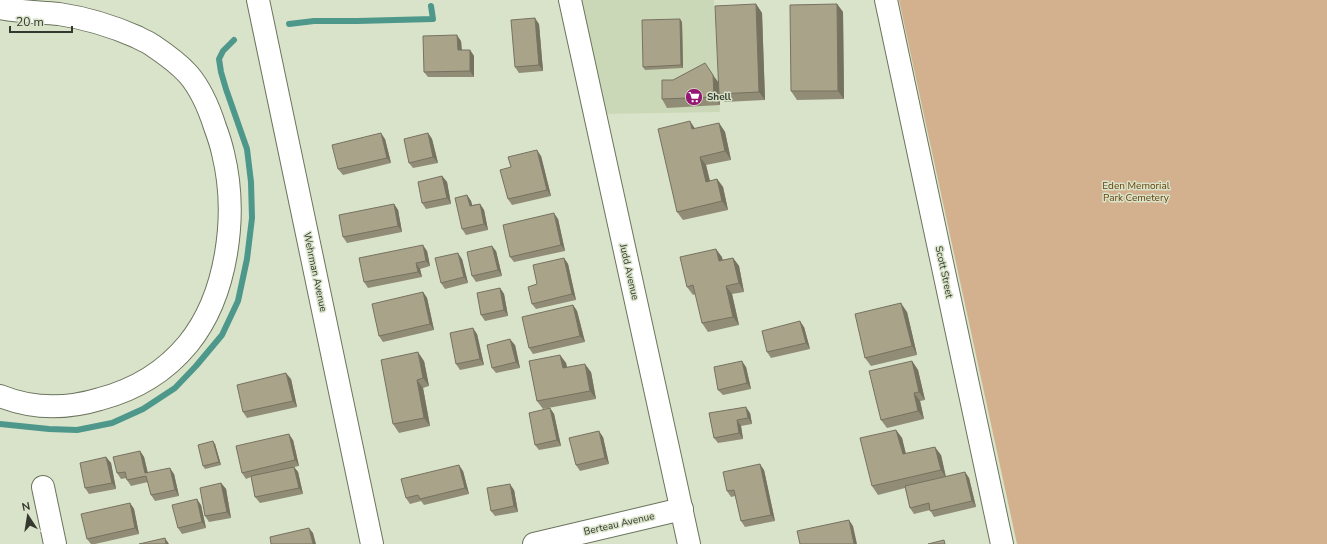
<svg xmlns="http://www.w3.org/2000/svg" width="1327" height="544" font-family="'Nunito Sans',sans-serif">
<rect width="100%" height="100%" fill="#d9e3c9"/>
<polygon fill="#cbd8b7" points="574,0 714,0 720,112 600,114"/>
<polygon fill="#d3b18e" points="899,0 1327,0 1327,544 1017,544"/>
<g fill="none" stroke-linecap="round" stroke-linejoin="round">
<g stroke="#4d978b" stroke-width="6">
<polyline points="289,24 314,21 357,21 433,19 431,6"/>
<polyline points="0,424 49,429 77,430 112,423 143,409 175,388 196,366 222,335 238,301 247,259 252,218 251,182 247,149 226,89 221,72 219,59 223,51 234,40"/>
</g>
<defs>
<g id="minor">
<polyline points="258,0 372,544"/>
<polyline points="570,0 689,544"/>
<polyline points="886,0 1002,544"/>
<polyline points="43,487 55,544"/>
<polyline points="534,544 682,509"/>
</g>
<path id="motorway" d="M0,8C20,12 40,12 59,14C86,18 112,26 137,37C142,40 148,42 152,45C164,53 178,63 188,74C201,89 209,108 215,127C218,135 221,144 223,153C238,214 228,295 188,344C165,372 134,390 100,399C67,409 32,409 0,396"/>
</defs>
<use href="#minor" stroke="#6b745d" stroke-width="24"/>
<use href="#motorway" stroke="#6b745d" stroke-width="24"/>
<use href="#minor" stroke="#fff" stroke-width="22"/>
<use href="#motorway" stroke="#fff" stroke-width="22"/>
</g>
<g fill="#918c76">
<polygon points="756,4 762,13 765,100 725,102 719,95 720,105 667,108 662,99 718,82"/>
<polygon points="837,4 843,12 844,99 797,100 791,91"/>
<polygon points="682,22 683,68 645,70 643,67"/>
<polygon points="539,24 543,71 519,73 515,67"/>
<polygon points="461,41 462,50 470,50 474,56 474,77 428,77 424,72"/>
<polygon points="719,123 725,132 731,160 706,165 710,181 717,179 723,187 728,210 683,220 677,212 695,129"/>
<polygon points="428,133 432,139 438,163 413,168 409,163"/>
<polygon points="385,139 391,163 343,175 338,169"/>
<polygon points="541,156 551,196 512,205 508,199 511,167"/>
<polygon points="442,176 447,182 451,204 426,209 422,203"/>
<polygon points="467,195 471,201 472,205 480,204 484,210 488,230 466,235 462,229"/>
<polygon points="394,204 398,210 402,232 347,243 343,237"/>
<polygon points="558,219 565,251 514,262 510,257"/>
<polygon points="427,251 430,266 420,269 422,277 368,288 364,282"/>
<polygon points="496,251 502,276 476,282 472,276"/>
<polygon points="722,257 722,260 733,258 739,266 744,292 732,294 739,325 708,332 702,323 696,294 693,295 687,287"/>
<polygon points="564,258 568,264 576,300 536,309 532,304 537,284"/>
<polygon points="462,259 468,283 445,289 441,283"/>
<polygon points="500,288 504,294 508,316 485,321 481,315"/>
<polygon points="423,292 427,298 434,330 383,342 379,336"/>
<polygon points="573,305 577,311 585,342 533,354 529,348"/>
<polygon points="907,312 917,355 871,366 865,358"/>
<polygon points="804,327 810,349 771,358 767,352"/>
<polygon points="477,334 484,365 460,370 456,364"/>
<polygon points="515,345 520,368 496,373 492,368"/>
<polygon points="560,355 566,363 567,367 591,372 596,399 543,409 537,401"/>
<polygon points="424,361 429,386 423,388 430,426 399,433 393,424"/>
<polygon points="912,361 918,370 925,400 920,401 924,419 887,428 881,420"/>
<polygon points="746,367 751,389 723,395 718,390"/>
<polygon points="291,379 297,407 247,418 243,412"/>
<polygon points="550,408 554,414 561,446 539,450 535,445"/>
<polygon points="709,413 750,413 752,424 741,426 743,439 718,443 714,438"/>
<polygon points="896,430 902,438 906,454 941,455 946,477 965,472 969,478 976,507 934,517 930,510 914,514 910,508 905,488 878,495 872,486"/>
<polygon points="603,437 609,464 580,471 576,465"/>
<polygon points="293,440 299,466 294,467 298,472 303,494 260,503 255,497 251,477 246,479 242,473"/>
<polygon points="215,444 221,465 205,469 203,466"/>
<polygon points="140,451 144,457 148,473 174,474 179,496 155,501 151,495 148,482 131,486 127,480 127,478 121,479 117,473"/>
<polygon points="106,457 111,463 116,489 89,494 85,488"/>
<polygon points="764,470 775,521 745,527 741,521 735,496 731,497 727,491"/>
<polygon points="463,471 469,494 424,505 421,501 410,504 406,498"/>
<polygon points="221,483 226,489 231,518 209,522 205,516"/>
<polygon points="514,490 518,512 495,516 491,511"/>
<polygon points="130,503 134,509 139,534 95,544 91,544 87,539"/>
<polygon points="201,505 206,528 182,534 178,528"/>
</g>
<g fill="#767260">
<polygon points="756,4 762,13 765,100 759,92"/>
<polygon points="837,4 843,12 844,99 838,91"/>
<polygon points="535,18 539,24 543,71 539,65"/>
<polygon points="680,19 682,22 683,68 681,65"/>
<polygon points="457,35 461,41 462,56 458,50"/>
<polygon points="470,50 474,56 474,77 470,71"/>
<polygon points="713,75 719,83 719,95 720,105 714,97"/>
<polygon points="690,121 696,130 692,129"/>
<polygon points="719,123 725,132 731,160 725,151"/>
<polygon points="381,133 385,139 391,163 387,158"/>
<polygon points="428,133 432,139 438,163 433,157"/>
<polygon points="537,150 541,156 551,196 547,190"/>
<polygon points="700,157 706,165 712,190 706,182"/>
<polygon points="442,176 447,182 451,204 447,198"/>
<polygon points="717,179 723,187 728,210 722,201"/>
<polygon points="467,195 471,201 474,212 470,206"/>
<polygon points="394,204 398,210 402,232 398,226"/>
<polygon points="480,204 484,210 488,230 484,224"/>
<polygon points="554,213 558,219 565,251 561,245"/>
<polygon points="423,245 427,251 430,266 426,261"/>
<polygon points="492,246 496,251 502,276 498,270"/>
<polygon points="716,249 722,257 725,269 719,261"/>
<polygon points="458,253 462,259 468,283 464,277"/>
<polygon points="564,258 568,264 576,300 572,294"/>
<polygon points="733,258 739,266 744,292 739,283"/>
<polygon points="416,263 420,269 422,277 418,272"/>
<polygon points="726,286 732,294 739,325 733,317"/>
<polygon points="500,288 504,294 508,316 504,310"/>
<polygon points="423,292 427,298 434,330 430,324"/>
<polygon points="901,303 907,312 917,355 912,346"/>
<polygon points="573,305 577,311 585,342 580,336"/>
<polygon points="800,321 804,327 810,349 806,343"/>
<polygon points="473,328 477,334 484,365 480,359"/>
<polygon points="510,339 515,345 520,368 516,362"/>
<polygon points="418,352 424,361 429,386 423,378"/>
<polygon points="560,355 566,363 569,376 563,368"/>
<polygon points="742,361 746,367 751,389 747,383"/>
<polygon points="912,361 918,370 925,400 919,392"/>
<polygon points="585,364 591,372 596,399 590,391"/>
<polygon points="286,373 291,379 297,407 293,401"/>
<polygon points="417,380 423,388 430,426 424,418"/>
<polygon points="914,393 920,401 924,419 918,411"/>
<polygon points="746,407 750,413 752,424 748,418"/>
<polygon points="550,408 554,414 561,446 557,440"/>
<polygon points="737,420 741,426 743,439 739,433"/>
<polygon points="896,430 902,438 908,463 903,454"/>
<polygon points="599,431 603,437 609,464 605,458"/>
<polygon points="289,434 293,440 299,466 295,460"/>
<polygon points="213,441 215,444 221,465 219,462"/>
<polygon points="935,447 941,455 946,478 941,470"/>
<polygon points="140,451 144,457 149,479 145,473"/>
<polygon points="106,457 111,463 116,489 112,483"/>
<polygon points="760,464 764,470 775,521 771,515"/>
<polygon points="459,465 463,471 469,494 465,488"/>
<polygon points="294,467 298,472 303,494 299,488"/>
<polygon points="170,468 174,474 179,496 175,490"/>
<polygon points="965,472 969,478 976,507 972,501"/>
<polygon points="221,483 226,489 231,518 227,512"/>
<polygon points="510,484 514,490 518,512 514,506"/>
<polygon points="197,499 201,505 206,528 202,522"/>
<polygon points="130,503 134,509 139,534 135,528"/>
<polygon points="849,520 853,526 857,544 854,544"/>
<polygon points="309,528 313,533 316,544 313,544"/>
<polygon points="165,538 169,544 166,544"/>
</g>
<g fill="#a9a389" stroke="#767260">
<polygon points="756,4 759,92 719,94 715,6"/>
<polygon points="837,4 838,91 791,91 790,5"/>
<polygon points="535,18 539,65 515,67 511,20"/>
<polygon points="680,19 681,65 643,67 642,20"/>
<polygon points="457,35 458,50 470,50 470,71 424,72 423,36"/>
<polygon points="705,63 713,75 714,97 662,99 662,80 673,80"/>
<polygon points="690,121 692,129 719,123 725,151 700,157 706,182 717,179 722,201 677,212 658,129"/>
<polygon points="381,133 387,158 338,169 332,145"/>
<polygon points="428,133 433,157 409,163 404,139"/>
<polygon points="537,150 547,190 508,199 500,170 511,167 508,157"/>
<polygon points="442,176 447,198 422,203 418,182"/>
<polygon points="467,195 470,206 480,204 484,224 462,229 455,198"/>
<polygon points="394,204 398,226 343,237 339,215"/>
<polygon points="554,213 561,245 510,257 503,225"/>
<polygon points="423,245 426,261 416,263 418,272 364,282 359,258"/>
<polygon points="492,246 498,270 472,276 467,252"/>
<polygon points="716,249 719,261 733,258 739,283 726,286 733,317 702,323 693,285 687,287 680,257"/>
<polygon points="458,253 464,277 441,283 435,258"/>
<polygon points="564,258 572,294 532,304 528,287 537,284 533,265"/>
<polygon points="500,288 504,310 481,315 477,293"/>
<polygon points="423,292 430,324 379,336 372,304"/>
<polygon points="901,303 912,346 865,358 855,314"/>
<polygon points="573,305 580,336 529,348 522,317"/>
<polygon points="800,321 806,343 767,352 762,331"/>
<polygon points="473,328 480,359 456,364 450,333"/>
<polygon points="510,339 516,362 492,368 487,345"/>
<polygon points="418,352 423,378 417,380 424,418 393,424 381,360"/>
<polygon points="560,355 563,368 585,364 590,391 537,401 529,361"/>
<polygon points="742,361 747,383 718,390 714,367"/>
<polygon points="912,361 919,392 914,393 918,411 881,420 869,371"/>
<polygon points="286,373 293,401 243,412 237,385"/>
<polygon points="746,407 748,418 737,420 739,433 714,438 709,413"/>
<polygon points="550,408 557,440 535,445 529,413"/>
<polygon points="896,430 903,454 935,447 941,470 872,486 860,438"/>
<polygon points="599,431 605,458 576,465 569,438"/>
<polygon points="289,434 295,460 242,473 236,446"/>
<polygon points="213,441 219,462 203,466 198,445"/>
<polygon points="140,451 145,473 170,468 175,490 151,495 146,476 127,480 125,472 117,473 113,457"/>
<polygon points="106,457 112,483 85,488 80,463"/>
<polygon points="760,464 771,515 741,521 734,490 727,491 723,472"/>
<polygon points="459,465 465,488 420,499 418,495 406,498 401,479"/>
<polygon points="294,467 299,488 255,497 251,476"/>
<polygon points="965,472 972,501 930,511 929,503 910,508 905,486"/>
<polygon points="221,483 227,512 205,516 200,488"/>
<polygon points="510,484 514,506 491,511 487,488"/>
<polygon points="197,499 202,522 178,528 172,505"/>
<polygon points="130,503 135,528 87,539 81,514"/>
<polygon points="849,520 854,544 800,544 797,531"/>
<polygon points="309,528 313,544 271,544 270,537"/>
<polygon points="165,538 166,544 139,544"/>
<polygon points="944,540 945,544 928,544"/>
</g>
<defs>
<symbol id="supermarket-disc" viewBox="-11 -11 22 22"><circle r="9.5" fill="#941773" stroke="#d9e3c9"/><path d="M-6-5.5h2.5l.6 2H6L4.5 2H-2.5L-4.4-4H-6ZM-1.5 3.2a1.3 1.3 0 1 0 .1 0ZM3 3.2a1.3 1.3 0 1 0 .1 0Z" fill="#fff"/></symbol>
</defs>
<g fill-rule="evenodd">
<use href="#supermarket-disc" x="684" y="87" width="20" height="20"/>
</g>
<g text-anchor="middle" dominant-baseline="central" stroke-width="3" stroke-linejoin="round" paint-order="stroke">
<g font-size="10" font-weight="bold" fill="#34382e" stroke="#d9e3c9" text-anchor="start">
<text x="707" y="97">Shell</text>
</g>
<g font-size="10" fill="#68400a" stroke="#d9e3c9">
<text x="1136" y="186">Eden Memorial<tspan x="1136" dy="12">Park Cemetery</tspan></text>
</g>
<g font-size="10" fill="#34382e" stroke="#d9e3c9">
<text transform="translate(315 272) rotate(78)">Wehrman Avenue</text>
<text transform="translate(629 272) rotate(77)">Judd Avenue</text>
<text transform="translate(944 272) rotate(78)">Scott Street</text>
<text transform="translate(619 524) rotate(-13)">Berteau Avenue</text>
</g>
</g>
<g transform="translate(28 516) rotate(348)" stroke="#d9e3c9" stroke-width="3" paint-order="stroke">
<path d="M0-3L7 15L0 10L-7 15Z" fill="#34382e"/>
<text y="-6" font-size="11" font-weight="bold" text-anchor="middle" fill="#34382e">N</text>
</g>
<path d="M10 26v6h62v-6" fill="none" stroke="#34382e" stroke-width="2"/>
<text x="16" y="26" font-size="12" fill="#34382e" stroke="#d9e3c9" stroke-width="3" paint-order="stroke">20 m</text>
</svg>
